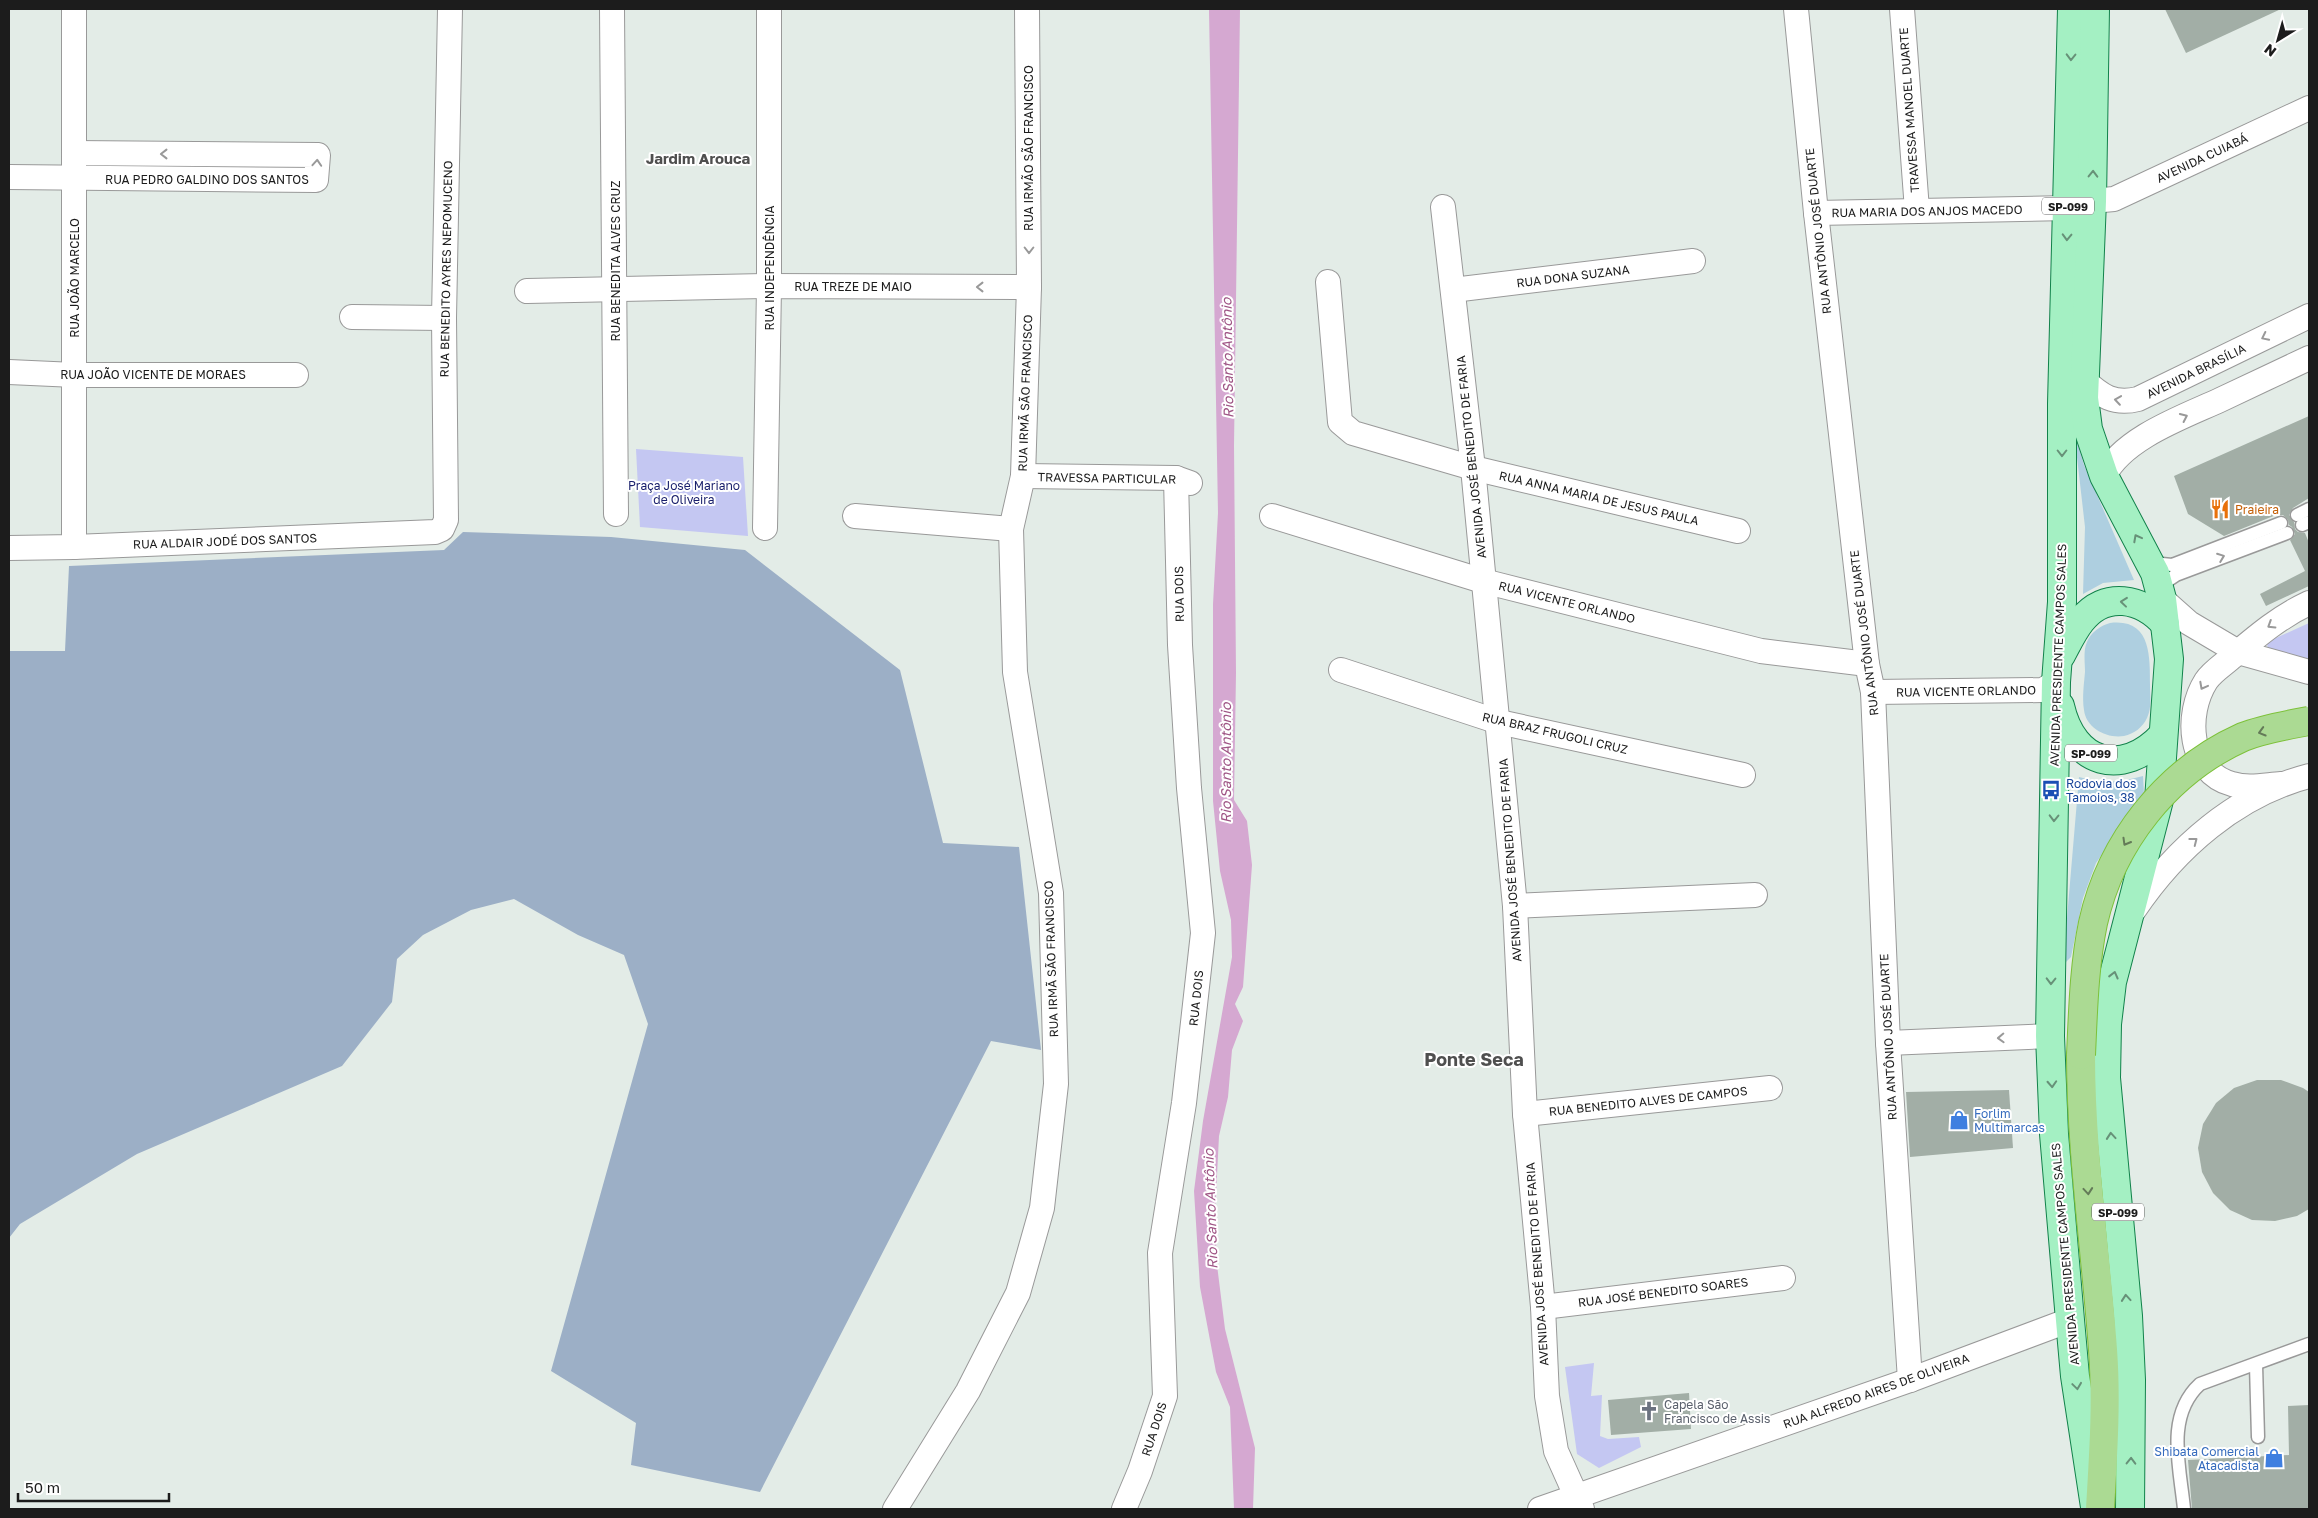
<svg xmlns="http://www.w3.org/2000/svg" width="2318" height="1518" font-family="'Golos Text',sans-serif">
<rect width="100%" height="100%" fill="#e3ece7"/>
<g fill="#aecfe0">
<polygon points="2074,431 2084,465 2134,580 2103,583 2083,594 2085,527"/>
<path d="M2110,623C2151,618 2150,656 2150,685C2150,695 2152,708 2147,718C2143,727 2134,734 2124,736C2107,739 2086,728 2084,710C2082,697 2084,684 2085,672C2085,663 2083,650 2087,642C2091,632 2100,626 2110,623Z"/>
<path d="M2143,776L2144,794L2096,863L2083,898L2071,957L2063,965L2079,777C2102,783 2119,783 2143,776Z"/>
</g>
<polygon fill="#9cafc6" points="463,532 611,537 745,550 900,670 943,843 1019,847 1041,1050 991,1041 760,1492 631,1465 636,1423 551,1371 648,1024 624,955 578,935 514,899 471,910 423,935 397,959 392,1002 342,1066 137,1154 20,1224 9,1238 9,651 65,651 69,566 444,550"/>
<g fill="#c4c7f2">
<polygon points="636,449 743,457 748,536 640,527"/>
<polygon points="2309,623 2309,659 2268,651 2267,642"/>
<polygon points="1594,1363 1591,1396 1602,1395 1600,1436 1608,1439 1639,1437 1641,1447 1599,1468 1577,1454 1565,1367"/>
</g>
<polygon fill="#d5a8d1" points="1209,9 1240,9 1234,446 1236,673 1234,800 1247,821 1252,865 1243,987 1235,1004 1243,1021 1232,1050 1228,1097 1219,1136 1215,1215 1217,1265 1225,1329 1255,1448 1253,1509 1234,1509 1230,1407 1216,1372 1200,1287 1194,1191 1203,1121 1232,957 1231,920 1220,871 1213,801 1213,604 1218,513"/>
<g fill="#a2aea6">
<polygon points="2165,9 2281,9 2186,53"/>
<polygon points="2309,416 2309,498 2293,508 2289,515 2294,522 2295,529 2298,532 2305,533 2309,543 2309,586 2266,606 2260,594 2305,571 2290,540 2295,534 2292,527 2289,525 2288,520 2283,515 2276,515 2224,536 2188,514 2174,476"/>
<polygon points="2257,1080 2281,1080 2303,1088 2309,1092 2309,1209 2297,1216 2275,1221 2252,1220 2230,1210 2213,1193 2202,1172 2198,1148 2203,1124 2216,1103 2234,1088"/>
<polygon points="2009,1090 2013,1148 1910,1157 1906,1092"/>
<polygon points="1689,1393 1691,1429 1611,1435 1608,1400"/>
<polygon points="2309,1405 2309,1509 2192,1509 2188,1460 2289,1455 2288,1406"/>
</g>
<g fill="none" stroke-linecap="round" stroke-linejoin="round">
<defs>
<g id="lane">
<polyline points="2297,515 2309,509"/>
<polyline points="2302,525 2309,522"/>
<polyline points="2152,563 2172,565 2281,523"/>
<polyline points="2161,589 2164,583 2176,575 2287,533"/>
<polyline points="2256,1365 2258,1437"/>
<path d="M2184,1509C2180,1467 2165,1416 2200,1384L2309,1344"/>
</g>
<g id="street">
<polyline points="74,9 74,547"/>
<polyline points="612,9 616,514"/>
<polyline points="1796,9 1816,213 1867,664 1873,692 1888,1043 1910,1380"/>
<polyline points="1902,9 1917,210"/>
<polyline points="9,177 316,180 318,155 74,153"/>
<polyline points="2092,201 2114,199 2309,108"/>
<polyline points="1443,207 1473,468 1515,906 1525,1114 1543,1307 1547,1396 1556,1451 1582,1509"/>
<polyline points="1816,213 2068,208"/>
<polyline points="1328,282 1340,422 1353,433 1473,468 1738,531"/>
<polyline points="1453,290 1693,261"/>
<polyline points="527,291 769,286 1029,287"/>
<polyline points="352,317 444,318"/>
<polyline points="9,372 75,375 296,375"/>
<path d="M2084,380C2101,396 2114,405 2138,399L2309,316"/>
<polyline points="1023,476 1176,478 1190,483"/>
<path d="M2104,476C2123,438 2183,417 2220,400C2250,386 2279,372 2309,358"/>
<polyline points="855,516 1011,529"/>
<polyline points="1272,516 1483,581 1761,651 1867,664"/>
<polyline points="765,528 769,286 769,9"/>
<polyline points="9,548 74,547 435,532 442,529 446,520 444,318 450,9"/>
<polyline points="2162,599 2189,623 2238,652 2309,672"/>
<polyline points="1341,670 1499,722 1743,775"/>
<polyline points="1873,692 2043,690 2056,682"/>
<path d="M2281,784C2265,785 2248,789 2232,784C2188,772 2185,714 2206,681C2212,672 2223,665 2231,658C2256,637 2279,617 2309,603"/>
<polyline points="1515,906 1755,895"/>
<path d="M2134,910C2176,848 2236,795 2309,776"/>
<polyline points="1888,1043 2050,1036"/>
<polyline points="1525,1114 1770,1088"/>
<polyline points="1543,1307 1783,1278"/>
<polyline points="895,1509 968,1391 1018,1293 1042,1208 1056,1084 1051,893 1015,672 1011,529 1023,476 1029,287 1027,9"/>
<polyline points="1124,1509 1140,1471 1165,1396 1160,1253 1184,1103 1203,933 1189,788 1180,645 1176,478"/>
<polyline points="1540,1509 1910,1380 2070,1320"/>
</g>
<g id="primary">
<polyline points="2072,9 2062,404 2062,602 2056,682 2050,1036 2054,1134 2070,1320 2075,1376 2095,1507"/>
<polyline points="2095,9 2092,201 2084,398 2088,429 2104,476 2155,573 2162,599 2169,659 2159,800 2112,982 2107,1024 2106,1078 2128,1316 2131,1380 2130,1509"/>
<path d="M2061,655C2067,644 2073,631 2081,621C2105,590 2142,598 2165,624"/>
<path d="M2060,706C2073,764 2122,779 2163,735"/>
</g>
<path id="highway" d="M2081,1055C2081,1154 2096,1252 2103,1350C2107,1403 2103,1457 2100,1509"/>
</defs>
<use href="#lane" stroke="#999" stroke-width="15"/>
<use href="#street" stroke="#999" stroke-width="26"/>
<use href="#primary" stroke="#12824b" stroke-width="30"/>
<use href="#highway" stroke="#7dc139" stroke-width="30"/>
<use href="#lane" stroke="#fff" stroke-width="12"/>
<use href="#street" stroke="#fff" stroke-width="24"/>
<use href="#primary" stroke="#a4f0c3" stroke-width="28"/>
<use href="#highway" stroke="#abda93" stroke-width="28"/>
<defs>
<path id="highway-bridge" d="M2081,1055C2083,1012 2084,966 2093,923C2111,842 2167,771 2243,737C2263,729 2287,725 2309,721"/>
</defs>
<use href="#highway-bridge" stroke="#7dc139" stroke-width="30" stroke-linecap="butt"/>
<use href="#highway-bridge" stroke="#abda93" stroke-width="28"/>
</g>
<defs><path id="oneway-chevron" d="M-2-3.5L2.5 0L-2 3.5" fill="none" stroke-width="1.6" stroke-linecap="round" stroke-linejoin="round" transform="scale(1.25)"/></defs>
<g stroke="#679178">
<use href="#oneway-chevron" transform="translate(2071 57) rotate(91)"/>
<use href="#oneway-chevron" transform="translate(2093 174) rotate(-89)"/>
<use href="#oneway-chevron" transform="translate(2067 237) rotate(92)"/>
<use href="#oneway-chevron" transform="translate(2062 453) rotate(90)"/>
<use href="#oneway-chevron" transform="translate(2137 538) rotate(-118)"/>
<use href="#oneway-chevron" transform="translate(2124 602) rotate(-174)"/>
<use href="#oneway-chevron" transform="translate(2054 818) rotate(91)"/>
<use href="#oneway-chevron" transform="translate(2114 975) rotate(-76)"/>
<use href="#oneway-chevron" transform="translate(2051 981) rotate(91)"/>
<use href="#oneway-chevron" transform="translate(2052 1084) rotate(87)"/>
<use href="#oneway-chevron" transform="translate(2111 1136) rotate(-95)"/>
<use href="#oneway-chevron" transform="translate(2126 1298) rotate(-95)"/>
<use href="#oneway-chevron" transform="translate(2077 1386) rotate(82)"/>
<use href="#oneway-chevron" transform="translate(2131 1461) rotate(-89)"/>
</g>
<g stroke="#999">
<use href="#oneway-chevron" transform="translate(164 154) rotate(-180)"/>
<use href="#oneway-chevron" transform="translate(317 163) rotate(-86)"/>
<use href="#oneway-chevron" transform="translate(1029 250) rotate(90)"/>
<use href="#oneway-chevron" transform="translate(980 287) rotate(-180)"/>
<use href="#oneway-chevron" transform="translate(2265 337) rotate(154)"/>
<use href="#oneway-chevron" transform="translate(2118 400) rotate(-172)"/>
<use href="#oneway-chevron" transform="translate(2184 417) rotate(-25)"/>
<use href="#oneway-chevron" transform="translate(2221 557) rotate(-21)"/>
<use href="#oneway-chevron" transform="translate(2271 625) rotate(148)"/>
<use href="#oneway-chevron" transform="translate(2203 686) rotate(118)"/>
<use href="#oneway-chevron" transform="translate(2194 841) rotate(-38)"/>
<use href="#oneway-chevron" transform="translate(2001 1038) rotate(178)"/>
</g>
<g stroke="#647b58">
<use href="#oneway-chevron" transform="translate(2262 732) rotate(164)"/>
<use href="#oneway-chevron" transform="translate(2126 842) rotate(120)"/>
<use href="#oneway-chevron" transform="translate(2088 1191) rotate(85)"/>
</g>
<defs>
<symbol id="restaurant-bare" viewBox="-9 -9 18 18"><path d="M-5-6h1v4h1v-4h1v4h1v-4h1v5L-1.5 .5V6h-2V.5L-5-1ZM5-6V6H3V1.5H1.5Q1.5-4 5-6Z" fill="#e8710a" stroke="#fff" stroke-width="2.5" paint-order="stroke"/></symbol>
<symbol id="bus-bare" viewBox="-9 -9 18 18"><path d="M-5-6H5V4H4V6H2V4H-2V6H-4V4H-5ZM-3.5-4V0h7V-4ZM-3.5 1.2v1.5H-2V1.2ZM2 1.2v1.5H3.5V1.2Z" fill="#1a4fb4" stroke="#fff" stroke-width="2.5" paint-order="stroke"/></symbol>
<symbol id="shop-bare" viewBox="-9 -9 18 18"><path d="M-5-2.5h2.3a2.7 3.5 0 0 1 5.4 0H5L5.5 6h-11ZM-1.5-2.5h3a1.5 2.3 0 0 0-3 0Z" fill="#3f7fe0" stroke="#fff" stroke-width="2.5" paint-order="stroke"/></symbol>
<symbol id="church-bare" viewBox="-9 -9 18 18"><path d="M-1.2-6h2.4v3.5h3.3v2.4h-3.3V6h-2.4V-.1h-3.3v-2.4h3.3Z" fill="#6b7280" stroke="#fff" stroke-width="2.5" paint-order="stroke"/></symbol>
</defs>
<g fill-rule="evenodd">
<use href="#restaurant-bare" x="2206" y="495" width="28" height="28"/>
<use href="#bus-bare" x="2037" y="776" width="28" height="28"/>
<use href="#shop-bare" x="1945" y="1106" width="28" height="28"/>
<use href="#church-bare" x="1635" y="1397" width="28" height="28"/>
<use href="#shop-bare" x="2260" y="1444" width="28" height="28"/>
</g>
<g text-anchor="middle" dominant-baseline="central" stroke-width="4" stroke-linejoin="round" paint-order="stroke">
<g fill="#fff" stroke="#606060" stroke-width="1">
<rect x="2042" y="197.5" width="52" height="17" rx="4"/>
<rect x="2065" y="744.5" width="52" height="17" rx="4"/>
<rect x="2092" y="1203.5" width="52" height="17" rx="4"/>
</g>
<g font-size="11" font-weight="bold" fill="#1c1c1c">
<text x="2068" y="206">SP-099</text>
<text x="2091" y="753">SP-099</text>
<text x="2118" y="1212">SP-099</text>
</g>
<g font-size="12" fill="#1c1c1c" stroke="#fff">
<text transform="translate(1909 110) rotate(-94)">TRAVESSA MANOEL DUARTE</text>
<text transform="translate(1028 148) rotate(-90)">RUA IRMÃO SÃO FRANCISCO</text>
<text transform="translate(2202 158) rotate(-25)">AVENIDA CUIABÁ</text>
<text x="207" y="179">RUA PEDRO GALDINO DOS SANTOS</text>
<text transform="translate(1927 211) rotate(-1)">RUA MARIA DOS ANJOS MACEDO</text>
<text transform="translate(1818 231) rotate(-96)">RUA ANTÔNIO JOSÉ DUARTE</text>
<text transform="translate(615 261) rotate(-90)">RUA BENEDITA ALVES CRUZ</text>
<text transform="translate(769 268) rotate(-90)">RUA INDEPENDÊNCIA</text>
<text transform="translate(446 269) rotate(-89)">RUA BENEDITO AYRES NEPOMUCENO</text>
<text transform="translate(1573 276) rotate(-7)">RUA DONA SUZANA</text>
<text transform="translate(74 278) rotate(-90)">RUA JOÃO MARCELO</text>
<text x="853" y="286">RUA TREZE DE MAIO</text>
<text transform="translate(2196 371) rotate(-26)">AVENIDA BRASÍLIA</text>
<text x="153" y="374">RUA JOÃO VICENTE DE MORAES</text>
<text transform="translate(1025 393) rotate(-88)">RUA IRMÃ SÃO FRANCISCO</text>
<text transform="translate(1471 457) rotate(-96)">AVENIDA JOSÉ BENEDITO DE FARIA</text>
<text transform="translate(1107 478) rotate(1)">TRAVESSA PARTICULAR</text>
<text transform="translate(1599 498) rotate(13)">RUA ANNA MARIA DE JESUS PAULA</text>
<text transform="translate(225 541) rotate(-2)">RUA ALDAIR JODÉ DOS SANTOS</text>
<text transform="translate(1179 594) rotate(-91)">RUA DOIS</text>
<text transform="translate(1567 602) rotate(14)">RUA VICENTE ORLANDO</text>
<text transform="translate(1864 633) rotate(-97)">RUA ANTÔNIO JOSÉ DUARTE</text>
<text transform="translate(2058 655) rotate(-88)">AVENIDA PRESIDENTE CAMPOS SALES</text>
<text transform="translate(1966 691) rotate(-1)">RUA VICENTE ORLANDO</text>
<text transform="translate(1555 733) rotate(13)">RUA BRAZ FRUGOLI CRUZ</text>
<text transform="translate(1510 860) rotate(-94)">AVENIDA JOSÉ BENEDITO DE FARIA</text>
<text transform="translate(1051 959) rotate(-92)">RUA IRMÃ SÃO FRANCISCO</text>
<text transform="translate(1196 998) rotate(-84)">RUA DOIS</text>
<text transform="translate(1888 1037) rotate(-93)">RUA ANTÔNIO JOSÉ DUARTE</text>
<text transform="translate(1648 1101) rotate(-6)">RUA BENEDITO ALVES DE CAMPOS</text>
<text transform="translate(2065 1254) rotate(-95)">AVENIDA PRESIDENTE CAMPOS SALES</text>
<text transform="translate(1537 1264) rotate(-94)">AVENIDA JOSÉ BENEDITO DE FARIA</text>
<text transform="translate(1663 1292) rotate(-7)">RUA JOSÉ BENEDITO SOARES</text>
<text transform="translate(1876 1391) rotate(-20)">RUA ALFREDO AIRES DE OLIVEIRA</text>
<text transform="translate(1154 1429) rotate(-72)">RUA DOIS</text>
</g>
<g font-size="12" fill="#181e6b" stroke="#fff">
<text x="684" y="485">Praça José Mariano<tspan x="684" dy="14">de Oliveira</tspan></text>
</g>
<g font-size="12" fill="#c56008" stroke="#fff" text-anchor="start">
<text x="2235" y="509">Praieira</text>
</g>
<g font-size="12" fill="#164399" stroke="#fff" text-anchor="start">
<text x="2066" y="783">Rodovia dos<tspan x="2066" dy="14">Tamoios, 38</tspan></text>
</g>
<g font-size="12" fill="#366cbe" stroke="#fff" text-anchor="start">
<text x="1974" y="1113">Forlim<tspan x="1974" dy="14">Multimarcas</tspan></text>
<text x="2259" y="1451" text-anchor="end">Shibata Comercial<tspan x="2259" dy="14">Atacadista</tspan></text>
</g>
<g font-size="12" fill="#5b616d" stroke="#fff" text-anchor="start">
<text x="1664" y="1404">Capela São<tspan x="1664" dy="14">Francisco de Assis</tspan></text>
</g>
<g font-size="14" font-style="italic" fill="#9f5585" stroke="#fff">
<text transform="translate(1227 358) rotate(-91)">Rio Santo Antônio</text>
<text transform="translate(1225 763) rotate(-90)">Rio Santo Antônio</text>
<text transform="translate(1210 1209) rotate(-92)">Rio Santo Antônio</text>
</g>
<g font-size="15" font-weight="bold" fill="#4f4f4f" stroke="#fff">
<text x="698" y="158">Jardim Arouca</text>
</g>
<g font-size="18" font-weight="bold" fill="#4f4f4f" stroke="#fff">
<text x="1474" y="1059">Ponte Seca</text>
</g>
</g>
<rect width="2318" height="1518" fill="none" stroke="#1c1c1c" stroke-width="20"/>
<g transform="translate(2278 40) rotate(217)" stroke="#ffffff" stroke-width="4" paint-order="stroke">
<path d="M0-4L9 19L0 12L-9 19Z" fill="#1c1c1c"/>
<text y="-8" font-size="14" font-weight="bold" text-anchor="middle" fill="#1c1c1c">N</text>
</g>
<path d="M18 1493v8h151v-8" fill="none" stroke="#1c1c1c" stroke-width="2.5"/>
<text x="25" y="1493" font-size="15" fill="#1c1c1c" stroke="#ffffff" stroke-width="4" paint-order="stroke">50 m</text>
</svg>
